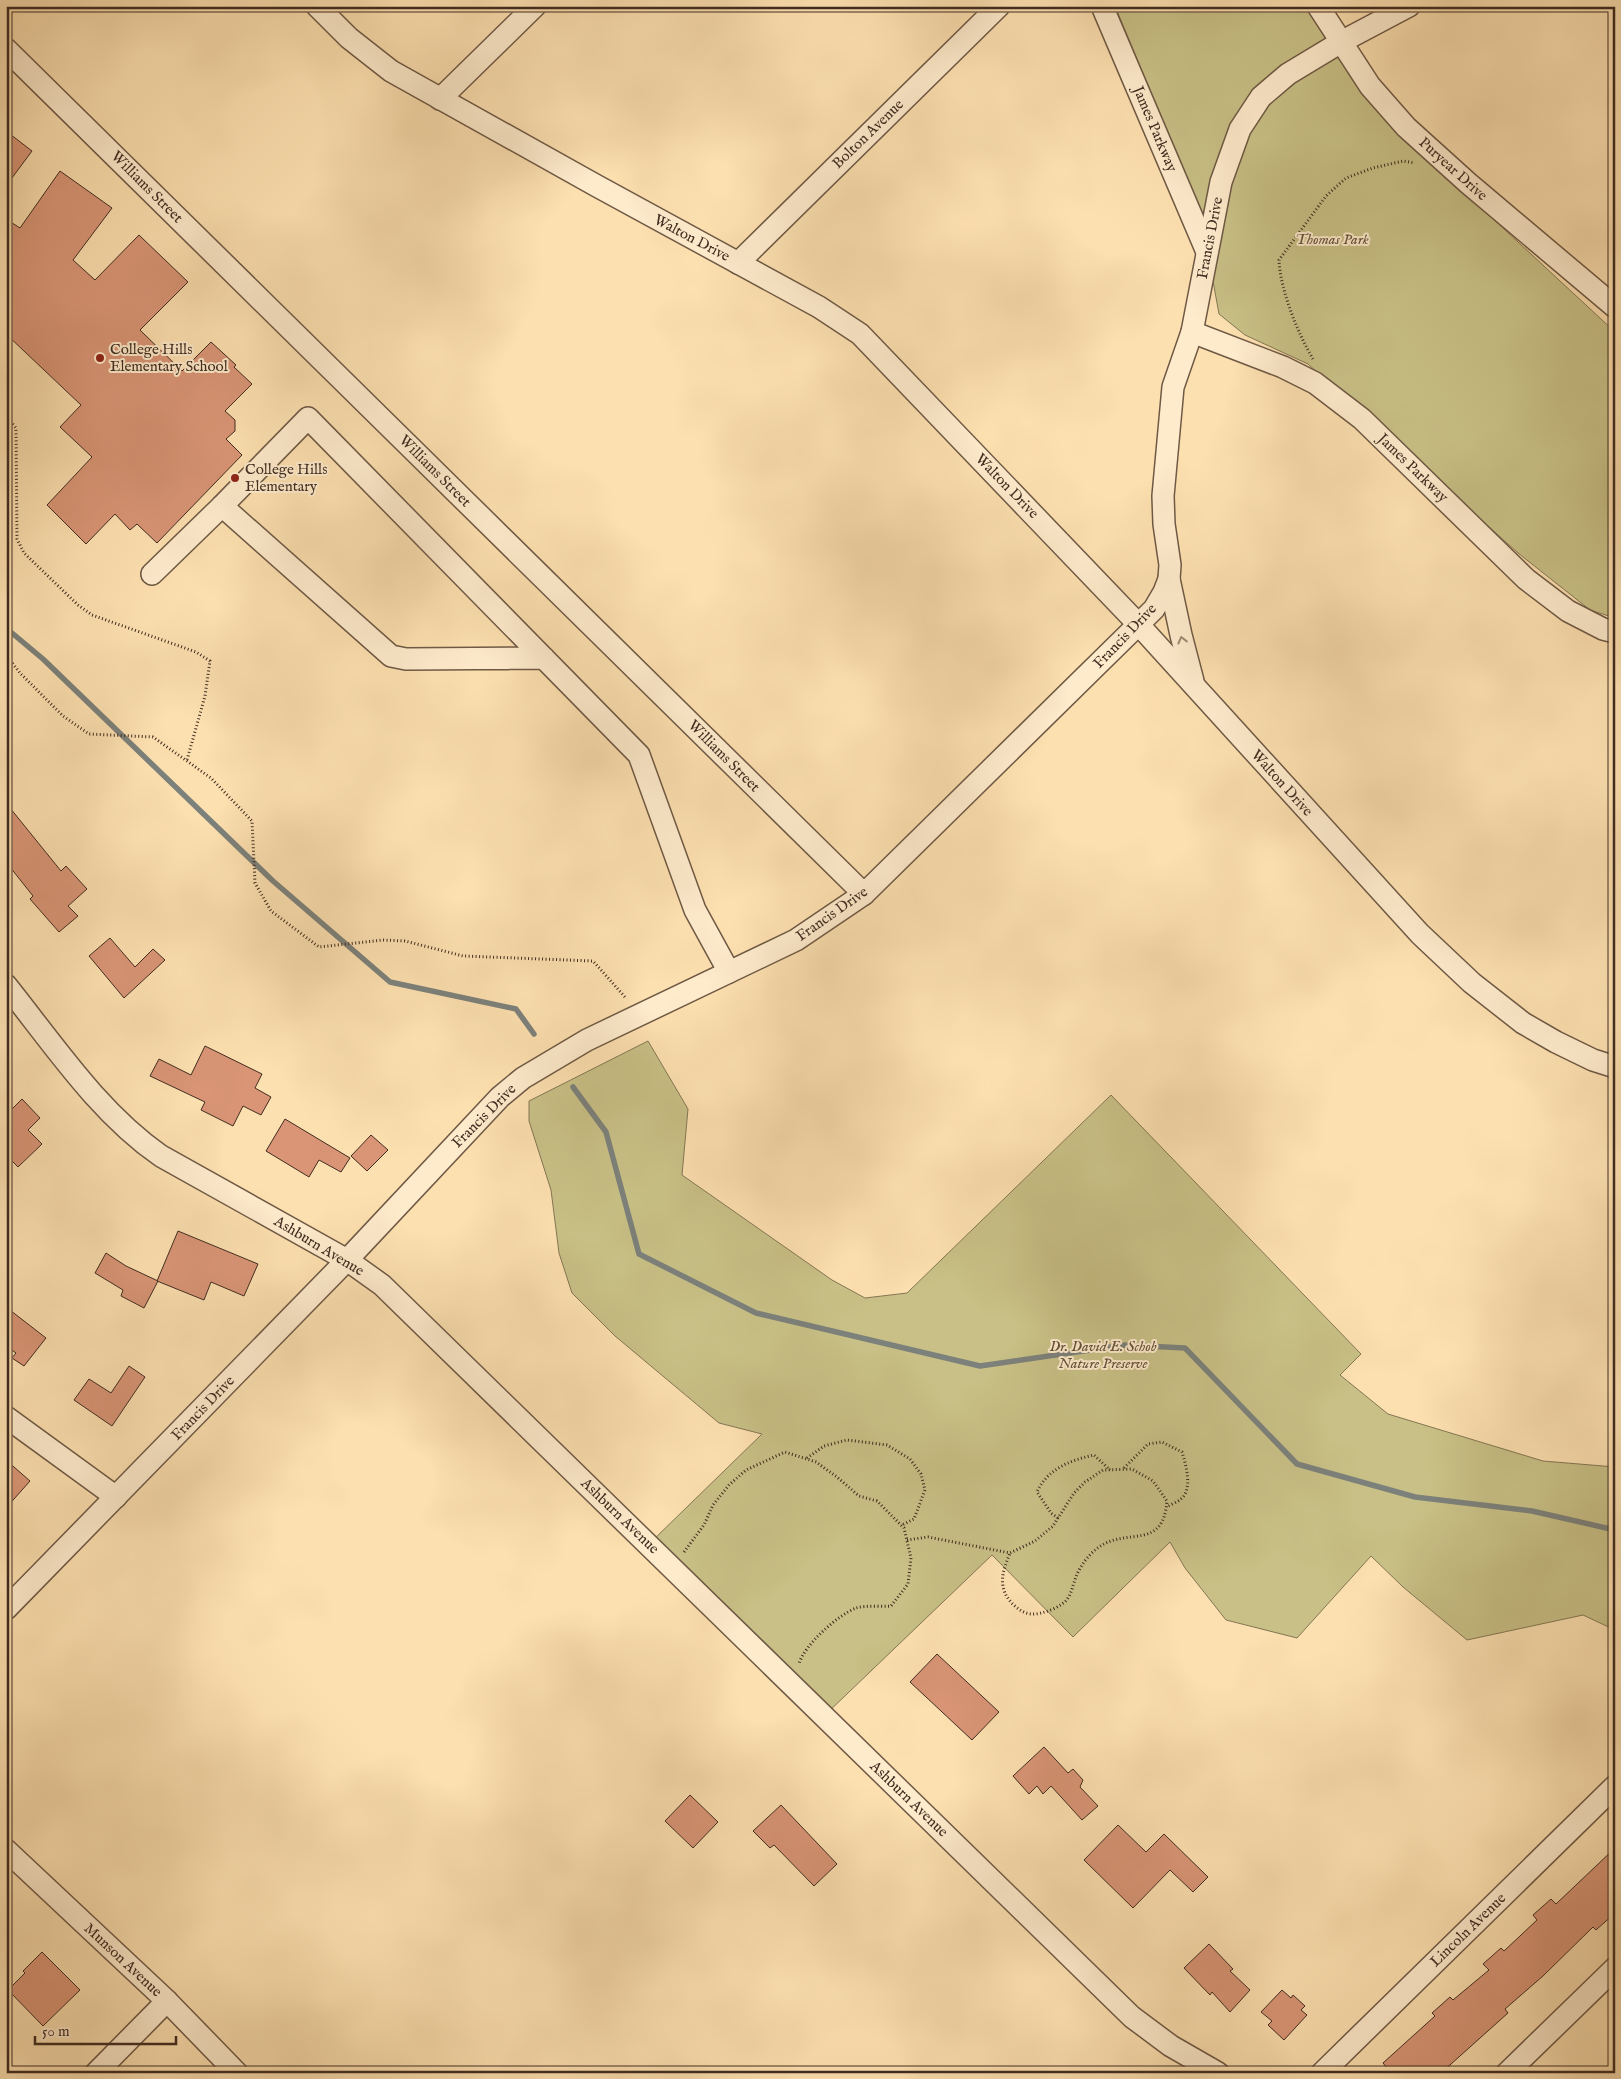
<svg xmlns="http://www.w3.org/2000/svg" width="1621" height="2079" font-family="'IM FELL English',serif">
<rect width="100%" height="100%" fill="#fde0b0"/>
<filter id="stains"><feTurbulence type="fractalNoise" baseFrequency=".004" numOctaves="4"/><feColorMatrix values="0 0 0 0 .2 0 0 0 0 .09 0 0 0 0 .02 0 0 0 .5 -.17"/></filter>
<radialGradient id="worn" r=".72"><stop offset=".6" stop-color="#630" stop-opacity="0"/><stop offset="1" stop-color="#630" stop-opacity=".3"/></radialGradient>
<g fill="#c8c086" stroke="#847654">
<polygon points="1115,6 1311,6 1392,125 1615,332 1615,618 1590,610 1518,553 1308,364 1245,335 1219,314 1201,215"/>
<polygon points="648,1041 688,1109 682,1175 832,1280 865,1298 907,1293 1111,1095 1361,1354 1340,1375 1388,1414 1543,1461 1615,1467 1615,1630 1583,1615 1467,1640 1403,1587 1371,1556 1297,1638 1226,1620 1185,1568 1170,1542 1073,1637 992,1555 824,1716 649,1544 762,1434 719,1423 615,1336 572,1293 559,1253 551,1190 529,1121 529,1101"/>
</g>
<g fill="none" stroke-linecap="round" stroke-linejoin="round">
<g stroke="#7c817b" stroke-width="5.5">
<polyline points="6,628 43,659 273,881 390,982 516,1009 534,1034"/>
<polyline points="573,1087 606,1132 639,1254 756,1313 980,1366 1125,1345 1185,1348 1297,1464 1415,1497 1532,1511 1615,1530"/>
</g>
</g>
<g fill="#d99576" stroke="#402c21">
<polygon points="6,131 32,151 6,186"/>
<polygon points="60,171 112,208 73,260 95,280 139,235 188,282 140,330 182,371 211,342 236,365 234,367 252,384 225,411 235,420 235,431 226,439 242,455 157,543 137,524 130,530 115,514 86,544 47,505 92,457 60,427 81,405 6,334 6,219 20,228"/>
<polygon points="6,803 61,871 66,866 87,889 68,906 78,916 59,932 30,899 33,896 6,862"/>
<polygon points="110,938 135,967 153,949 165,960 124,998 89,956"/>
<polygon points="205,1046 262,1074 255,1088 271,1097 261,1115 243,1106 233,1126 201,1110 205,1102 150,1076 159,1059 191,1075"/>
<polygon points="22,1099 40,1118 28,1130 42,1144 18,1167 6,1155 6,1115"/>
<polygon points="285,1119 350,1158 341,1172 319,1160 309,1177 266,1151"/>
<polygon points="371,1135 388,1150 367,1171 351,1156"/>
<polygon points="178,1231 258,1264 244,1296 211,1282 204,1300 157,1281"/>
<polygon points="106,1253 126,1266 158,1281 144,1308 121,1296 123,1290 95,1273"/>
<polygon points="6,1307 46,1338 24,1366 12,1358 16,1353 6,1346"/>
<polygon points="129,1366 145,1377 112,1426 74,1400 89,1379 111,1393"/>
<polygon points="6,1460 30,1481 6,1508"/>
<polygon points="937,1654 999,1712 972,1740 910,1682"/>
<polygon points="1044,1747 1068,1773 1073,1769 1083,1780 1080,1787 1098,1806 1082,1820 1051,1786 1043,1794 1037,1786 1029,1794 1013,1776"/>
<polygon points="690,1795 718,1822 693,1848 665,1821"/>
<polygon points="781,1805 837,1864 814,1886 774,1845 770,1848 753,1831"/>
<polygon points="1118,1825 1146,1852 1164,1834 1208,1877 1193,1892 1170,1870 1133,1908 1084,1860"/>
<polygon points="1615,1848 1615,1913 1596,1930 1593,1927 1543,1976 1505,2009 1508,2013 1441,2073 1391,2073 1383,2063 1435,2016 1432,2013 1450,1997 1453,2000 1489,1970 1483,1964 1501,1948 1504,1951 1537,1920 1533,1915 1551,1899 1556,1904"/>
<polygon points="1209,1944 1233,1969 1230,1971 1250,1990 1230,2012 1212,1992 1210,1995 1184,1968"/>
<polygon points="42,1952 80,1990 43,2026 8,1990 25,1973 23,1971"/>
<polygon points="1282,1990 1291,1998 1293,1995 1305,2006 1301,2010 1307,2015 1284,2040 1268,2025 1272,2021 1261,2012"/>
</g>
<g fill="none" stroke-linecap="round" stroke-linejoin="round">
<defs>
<g id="minor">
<polyline points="317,6 349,38 391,71 597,186 819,307 860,334 1139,625 1420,934 1472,983 1523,1023 1556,1042 1593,1060 1615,1067"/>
<polyline points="1102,6 1207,252"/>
<polyline points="1318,6 1370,86 1406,127 1468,183 1615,307"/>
<polyline points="6,49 864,894"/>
<polyline points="440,99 535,6"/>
<polyline points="738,263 999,6"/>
<polyline points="1192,332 1283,367 1315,383 1362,419 1526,579 1568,611 1603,629 1615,632"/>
<polyline points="152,574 222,506"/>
<polyline points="1169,579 1181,635 1193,681"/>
<polyline points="544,658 406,659 391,656 222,506 308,418 639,755 695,910 729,972"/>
<path d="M6,985C54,1045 98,1112 161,1156L347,1260L382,1285L1132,2017L1171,2046L1218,2073"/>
<polyline points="6,1417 116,1497"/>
<polyline points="6,1609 347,1260 500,1097 523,1078 587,1040 796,940 864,894 1154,609 1164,592 1169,579 1170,565 1164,524 1163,496 1173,387 1192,332 1221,182 1240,129 1261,97 1288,74 1341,42 1409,6"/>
<polyline points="6,1850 167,2001 237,2073"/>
<polyline points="96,2073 167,2001"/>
<polyline points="1322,2073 1615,1786"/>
<polyline points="1507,2073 1615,1968"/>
</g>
</defs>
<use href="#minor" stroke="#6f5945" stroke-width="24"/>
<g stroke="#402c21" stroke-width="3" stroke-dasharray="1 2.5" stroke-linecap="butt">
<path d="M1313,359C1298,334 1280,289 1279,260L1326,196L1346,178L1373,168L1403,161L1415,163"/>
<polyline points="6,416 16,428 17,539 24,553 78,605 92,615 196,652 210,661 205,696 187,760"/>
<polyline points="6,655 20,673 63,716 89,734 153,737 211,778 252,821 255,883 271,911 319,947 383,940 405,941 463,956 593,961 625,997"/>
<polyline points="807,1458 824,1446 847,1440 887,1445 910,1459 921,1474 925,1490 914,1519 902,1525"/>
<path d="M1124,1468L1148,1444L1162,1442L1182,1452C1186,1465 1193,1489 1181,1499C1178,1502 1171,1504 1167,1507"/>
<path d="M1058,1518L1051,1513L1037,1492C1047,1469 1071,1460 1094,1455L1110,1470"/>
<path d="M907,1540L928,1537L1010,1553L1035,1541L1053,1526L1074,1493L1085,1482L1103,1470L1132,1469L1153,1481L1167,1501C1163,1551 1128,1527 1099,1547C1089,1554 1080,1566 1076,1577C1073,1584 1072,1592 1068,1598C1063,1607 1041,1615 1031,1614C1020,1613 1009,1602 1005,1593C999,1578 1005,1567 1010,1553"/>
<path d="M684,1552L704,1525L713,1505L729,1485L746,1470L785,1452L816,1462L837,1477L859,1496L877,1501L904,1528L911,1558L908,1584L891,1606C880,1607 866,1605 856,1608C838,1615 804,1645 799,1664"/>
</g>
<use href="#minor" stroke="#feebcc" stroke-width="21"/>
</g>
<defs><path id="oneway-chevron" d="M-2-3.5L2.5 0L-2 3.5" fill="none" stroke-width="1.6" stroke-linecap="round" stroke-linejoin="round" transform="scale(1.25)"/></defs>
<use stroke="#9f8c76" href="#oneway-chevron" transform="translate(1182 640) rotate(-104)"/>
<g fill="#8f2418" stroke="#feebcc" stroke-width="2">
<circle cx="100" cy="358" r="5"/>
<circle cx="235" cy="478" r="5"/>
</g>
<g text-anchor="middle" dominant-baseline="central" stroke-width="4" stroke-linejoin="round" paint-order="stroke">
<g font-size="15" fill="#402c21" stroke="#feebcc">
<text transform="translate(1155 129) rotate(67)">James Parkway</text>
<text transform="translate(868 134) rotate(-44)">Bolton Avenue</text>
<text transform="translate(1453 169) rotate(42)">Puryear Drive</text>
<text transform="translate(147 187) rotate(45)">Williams Street</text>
<text transform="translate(692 238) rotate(28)">Walton Drive</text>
<text transform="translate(1210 238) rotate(-79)">Francis Drive</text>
<text transform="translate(1413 468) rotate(44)">James Parkway</text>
<text transform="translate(435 471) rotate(45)">Williams Street</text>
<text transform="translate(1007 486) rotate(46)">Walton Drive</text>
<text transform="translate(1125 636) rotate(-46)">Francis Drive</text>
<text transform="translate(724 756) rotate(45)">Williams Street</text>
<text transform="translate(1282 783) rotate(48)">Walton Drive</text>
<text transform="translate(832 914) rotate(-35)">Francis Drive</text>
<text transform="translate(484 1116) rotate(-45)">Francis Drive</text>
<text transform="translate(319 1246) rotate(31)">Ashburn Avenue</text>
<text transform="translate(203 1408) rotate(-46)">Francis Drive</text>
<text transform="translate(620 1516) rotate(44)">Ashburn Avenue</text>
<text transform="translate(909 1799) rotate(44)">Ashburn Avenue</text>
<text transform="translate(1468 1930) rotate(-44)">Lincoln Avenue</text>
<text transform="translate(123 1960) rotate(43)">Munson Avenue</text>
</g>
<g font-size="15" font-style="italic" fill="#62513a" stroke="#feebcc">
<text x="1332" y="239">Thomas Park</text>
<text x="1103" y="1346">Dr. David E. Schob<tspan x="1103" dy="17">Nature Preserve</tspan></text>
</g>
<g font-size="15" fill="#402c21" stroke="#feebcc" text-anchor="start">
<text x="110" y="349">College Hills<tspan x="110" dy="17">Elementary School</tspan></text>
<text x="245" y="469">College Hills<tspan x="245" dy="17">Elementary</tspan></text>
</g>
</g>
<rect width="1621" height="2079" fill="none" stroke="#fde0b0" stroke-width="25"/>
<rect x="8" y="8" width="1606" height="2064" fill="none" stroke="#402c21" stroke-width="2.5"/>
<rect x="12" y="12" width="1596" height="2054" fill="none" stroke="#402c21"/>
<path d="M35 2036v8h141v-8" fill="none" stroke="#402c21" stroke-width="2.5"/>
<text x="42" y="2036" font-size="15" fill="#402c21" stroke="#feebcc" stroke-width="4" paint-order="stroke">50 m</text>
<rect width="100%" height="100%" filter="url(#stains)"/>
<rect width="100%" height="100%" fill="url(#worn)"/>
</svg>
